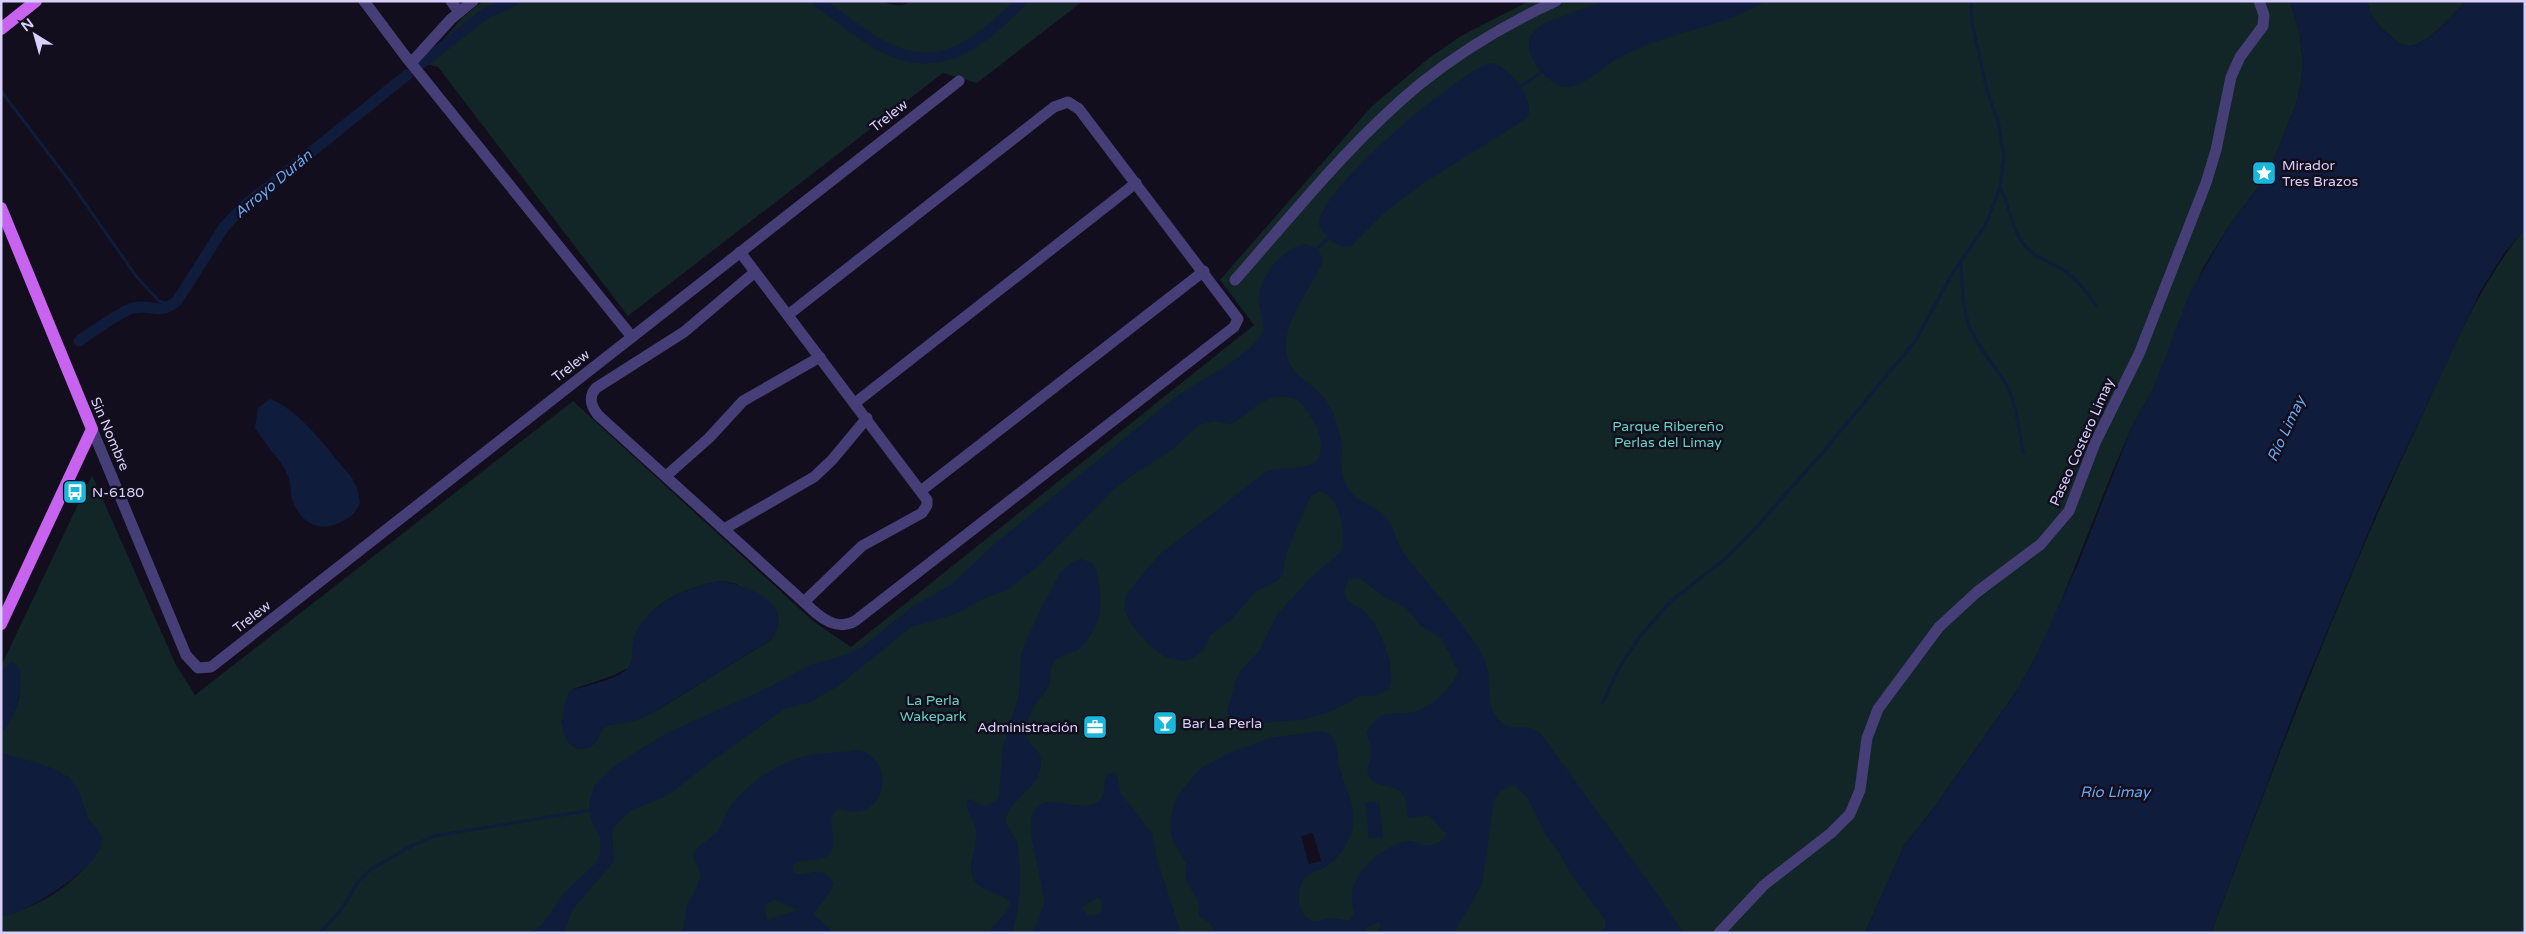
<svg xmlns="http://www.w3.org/2000/svg" width="2526" height="934" font-family="'Varela Round',sans-serif">
<rect width="100%" height="100%" fill="#120e1d"/>
<g fill="#122527" fill-rule="evenodd">
<path d="M483,1H881C890,5 902,8 911,1H1083L977,83L943,73L628,316L438,67L422,63L463,17Z"/>
<path d="M1529,1H2290L2300,35L2303,63L2301,84L2296,105L2268,174L2227,229L2203,268L2153,389L2131,429L2112,473L2055,617L2037,654L2018,689L1936,805L1904,846L1865,933H1V916C39,908 80,881 100,848L97,830L88,819L79,793L68,777L1,753V734L11,718L19,699L20,670L5,668L1,673V666L92,475L176,665L195,695L573,401L813,621L851,647L1254,325L1220,280L1371,107L1429,58L1461,36ZM723,581L737,584L772,639L656,711L636,720L608,725L602,729L595,743L562,723L573,689L612,676L628,668C637,654 639,637 646,621C656,599 700,583 723,581Z"/>
<path d="M2367,1H2466C2454,14 2424,49 2406,46C2398,44 2393,38 2387,33C2376,24 2370,15 2367,1Z"/>
<path d="M2525,229V933H2211C2276,761 2341,588 2419,422C2451,355 2477,286 2525,229Z"/>
</g>
<g fill="#101c3b" fill-rule="evenodd">
<path d="M1603,1H1766C1721,28 1667,32 1620,57C1605,65 1583,87 1568,87C1550,88 1523,56 1530,38C1532,32 1538,28 1543,24Z"/>
<path d="M2290,1H2367C2370,15 2376,24 2387,33C2393,38 2398,44 2406,46C2424,49 2454,14 2466,1H2525V229L2503,255L2480,292L2382,500L2301,694L2211,933H1865L1904,846L1936,805L2018,689L2037,654L2078,564L2131,429L2153,389L2190,293L2227,229L2268,174L2296,105L2301,84L2303,63L2300,35Z"/>
<path d="M1490,63C1508,64 1537,100 1527,118L1422,184L1384,213L1351,246C1337,249 1325,236 1319,225C1317,191 1456,74 1490,63Z"/>
<path d="M1306,244L1318,249L1323,261C1312,287 1283,320 1286,350C1289,379 1312,380 1325,399C1333,410 1339,427 1341,441C1343,456 1339,471 1346,485C1355,503 1375,505 1387,519C1394,528 1396,542 1403,552C1423,580 1448,604 1467,632C1475,642 1484,655 1487,668C1492,686 1485,703 1498,719C1510,735 1526,720 1541,734L1663,902L1683,933H1599L1605,928V920L1571,874L1559,852L1546,835L1527,797L1514,785L1501,790L1494,800L1482,884L1454,933H1378L1381,924L1378,922L1367,927L1364,933H1215L1210,923L1199,916L1198,901L1185,878L1187,864L1173,841L1170,829L1173,806L1179,794L1200,769L1225,755L1270,738L1322,731C1338,735 1337,753 1339,766C1343,784 1357,807 1353,825C1350,842 1339,859 1324,868C1317,871 1310,872 1304,879C1296,890 1296,916 1313,921C1320,922 1325,918 1331,918C1338,918 1343,921 1350,920L1355,913C1341,882 1376,849 1404,842C1420,838 1423,854 1444,839L1446,834L1429,815L1409,818C1404,809 1409,799 1401,792C1395,786 1386,787 1379,784C1360,777 1371,764 1371,751C1371,744 1367,738 1367,732C1378,707 1396,716 1414,712C1430,708 1455,686 1458,671L1442,639L1421,626L1406,608L1384,597L1364,581L1358,578L1348,580L1344,593C1348,605 1357,605 1366,613C1379,626 1399,673 1388,689L1378,695L1360,696L1334,710L1307,719L1240,725L1231,722L1227,711L1238,674L1260,650L1277,615L1310,578L1341,552C1347,536 1340,495 1320,491L1311,496L1308,502L1286,553L1283,574L1278,580L1255,592L1231,620L1210,635L1204,649L1192,659L1184,661L1167,658L1150,646L1131,624L1124,609L1126,595L1159,555L1266,472C1283,465 1301,472 1317,461C1329,440 1312,415 1298,400C1267,388 1255,410 1231,424L1214,421L1199,425L1173,449L1128,478L1111,492L1037,567L1009,589L980,600L955,614L911,627L838,686L810,702L784,709L708,764L670,794L630,811L614,827L612,834L614,861L573,909L563,933H530L542,925L565,892L595,864L600,854L601,838L591,819L589,803L595,785L614,766L667,733L768,688L810,665L845,655L862,647L912,607L951,585L990,548L1173,399C1197,381 1252,357 1264,330C1263,320 1260,312 1259,302C1257,279 1283,247 1306,244Z"/>
<path d="M270,399C300,409 331,454 352,478L357,487L360,502C357,513 349,518 339,523C317,533 299,521 292,499C290,492 291,483 288,476C283,461 264,444 255,428L258,408Z"/>
<path d="M1081,559L1092,563C1100,572 1102,606 1099,617C1096,626 1088,640 1082,647C1073,655 1059,653 1053,663C1049,670 1052,678 1049,685C1045,694 1036,701 1032,710C1013,749 1043,742 1041,764C1039,788 1013,797 1006,817C1003,826 1015,833 1017,843C1022,873 1021,904 1012,933H990C994,920 1009,916 1010,902C1002,894 992,894 983,888C960,875 978,850 976,830C974,820 966,811 966,801L969,799L985,806L995,802L999,796L1003,747L1019,695L1021,653L1041,609L1060,573L1070,564Z"/>
<path d="M722,581C751,587 796,604 772,639L656,711C646,716 636,721 624,723C619,724 614,724 609,725C598,729 600,742 590,747C571,756 560,733 563,718C565,709 564,696 572,690C575,688 580,688 583,687C596,683 620,678 628,668C635,659 631,648 634,638C644,606 691,584 722,581Z"/>
<path d="M14,662L20,670C23,693 16,716 1,734V673L9,664Z"/>
<path d="M857,750C890,755 890,804 861,811C853,813 846,809 838,809C821,820 842,839 830,853C821,865 803,855 793,866L794,873C803,878 812,869 822,873C849,883 816,904 814,915L834,933H682L687,907L700,879V872L693,856C697,844 709,841 717,832C724,824 725,813 731,805C749,783 779,762 807,756C823,752 841,753 857,750ZM775,900L797,910L767,920L764,907L767,903Z"/>
<path d="M1,753C19,758 52,765 66,776C79,785 82,802 87,816C90,824 103,832 102,841C101,865 40,903 20,911C14,914 7,915 1,916Z"/>
<path d="M1113,772L1117,776L1121,794L1152,833L1157,860L1181,933H1032L1044,906V897L1031,835C1027,773 1081,822 1101,799C1106,793 1103,784 1106,777ZM1098,897L1101,901L1102,911L1095,916L1086,915L1082,907Z"/>
<polygon points="1379,801 1383,837 1369,839 1365,803"/>
</g>
<polygon fill="#120e1d" points="1313,833 1321,861 1309,864 1301,836"/>
<g fill="none" stroke-linecap="round" stroke-linejoin="round">
<g stroke="#101c3b" stroke-width="3">
<polyline points="1517,89 1545,70"/>
<polyline points="1,91 71,183 136,276 159,301 172,305"/>
<path d="M2000,187C2010,206 2011,230 2026,247C2036,259 2052,262 2065,271C2078,280 2087,292 2096,305"/>
<polyline points="1315,251 1330,236"/>
<path d="M1961,264C1962,284 1962,306 1969,325C1977,347 1994,364 2006,384C2017,404 2019,430 2023,452"/>
<polyline points="1603,702 1619,668 1641,635 1671,601 1725,559 1752,532 1823,452 1916,340 1952,274 1986,224 2000,187 2004,156 1998,122 1987,90 1972,23 1971,1"/>
<polyline points="320,933 341,910 358,882 370,870 409,847 434,836 592,810"/>
</g>
<g stroke="#101c3b" stroke-width="11">
<path d="M817,1C836,14 854,29 873,41C937,80 975,46 1022,1"/>
<polyline points="422,63 486,13 513,1"/>
<path d="M79,341C91,333 121,311 133,308C151,303 158,317 177,301L224,227L244,206L407,75"/>
</g>
<g stroke="#463e77" stroke-width="11">
<polyline points="364,1 406,57 632,337"/>
<polyline points="451,1 459,12"/>
<polyline points="411,63 451,19 473,1"/>
<polyline points="740,252 927,500 927,505 922,513 862,546 804,602"/>
<path d="M755,272L684,332L596,388C588,397 591,406 598,415L816,613C828,623 841,629 855,621L1234,327L1238,319L1079,109L1068,102L1054,107L788,315"/>
<path d="M1235,280C1294,213 1351,141 1420,84C1461,51 1508,23 1556,1"/>
<polyline points="855,403 1136,183"/>
<polyline points="92,429 186,655 198,668 211,667 959,81"/>
<polyline points="666,476 709,438 743,401 820,357"/>
<polyline points="922,490 1204,271"/>
<polyline points="724,529 814,477 832,460 867,418"/>
<polyline points="1719,933 1764,885 1831,833 1850,814 1860,790 1867,738 1878,709 1939,627 1977,592 2041,544 2069,511 2095,443 2139,354 2206,183 2216,150 2231,77 2240,57 2263,26 2264,15 2259,1"/>
</g>
<g stroke="#c763ee" stroke-width="12">
<polyline points="1,29 36,1"/>
<polyline points="1,208 92,429 1,624"/>
</g>
</g>
<defs>
<symbol id="sight-square" viewBox="-11 -11 22 22"><rect x="-9" y="-9" width="18" height="18" rx="4" fill="#18b8dd" stroke="#120e1d"/><path d="M0-6L1.8-2.2L6-1.7L2.9 1.2L3.7 5.4L0 3.3L-3.7 5.4L-2.9 1.2L-6-1.7L-1.8-2.2Z" fill="#fff"/></symbol>
<symbol id="bus-square" viewBox="-11 -11 22 22"><rect x="-9" y="-9" width="18" height="18" rx="4" fill="#18b8dd" stroke="#120e1d"/><path d="M-5-6H5V4H4V6H2V4H-2V6H-4V4H-5ZM-3.5-4V0h7V-4ZM-3.5 1.2v1.5H-2V1.2ZM2 1.2v1.5H3.5V1.2Z" fill="#fff"/></symbol>
<symbol id="bar-square" viewBox="-11 -11 22 22"><rect x="-9" y="-9" width="18" height="18" rx="4" fill="#18b8dd" stroke="#120e1d"/><path d="M-6-5H6L.8 .8V4.5H3.5V6h-7V4.5H-.8V.8Z" fill="#fff"/></symbol>
<symbol id="office-square" viewBox="-11 -11 22 22"><rect x="-9" y="-9" width="18" height="18" rx="4" fill="#18b8dd" stroke="#120e1d"/><path d="M-6-3h4V-5.5h4V-3h4V5H-6ZM-1-4.5V-3h2v-1.5ZM-6 0V1H6V0Z" fill="#fff"/></symbol>
</defs>
<g fill-rule="evenodd">
<use href="#sight-square" x="2250" y="159" width="28" height="28"/>
<use href="#bus-square" x="61" y="478" width="28" height="28"/>
<use href="#bar-square" x="1151" y="709" width="28" height="28"/>
<use href="#office-square" x="1081" y="713" width="28" height="28"/>
</g>
<g text-anchor="middle" dominant-baseline="central" stroke-width="5" stroke-linejoin="round" paint-order="stroke">
<g font-size="14" fill="#d8d0fa" stroke="#120e1d">
<text transform="translate(889 116) rotate(-38)">Trelew</text>
<text transform="translate(571 366) rotate(-38)">Trelew</text>
<text transform="translate(110 434) rotate(67)">Sin Nombre</text>
<text transform="translate(2082 442) rotate(-66)">Paseo Costero Limay</text>
<text transform="translate(252 617) rotate(-38)">Trelew</text>
</g>
<g font-size="14" fill="#d8d0fa" stroke="#120e1d" text-anchor="start">
<text x="2282" y="165">Mirador<tspan x="2282" dy="16">Tres Brazos</tspan></text>
<text x="92" y="492">N-6180</text>
<text x="1182" y="723">Bar La Perla</text>
<text x="1078" y="727" text-anchor="end">Administración</text>
</g>
<g font-size="14" fill="#64d1c0" stroke="#120e1d">
<text x="1668" y="426">Parque Ribereño<tspan x="1668" dy="16">Perlas del Limay</tspan></text>
<text x="933" y="700">La Perla<tspan x="933" dy="16">Wakepark</tspan></text>
</g>
<g font-size="15" font-style="italic" fill="#69a5ef" stroke="#120e1d">
<text transform="translate(273 184) rotate(-40)">Arroyo Durán</text>
<text transform="translate(2286 429) rotate(-65)">Río Limay</text>
<text x="2115" y="792">Río Limay</text>
</g>
</g>
<rect width="2526" height="934" fill="none" stroke="#d8d0fa" stroke-width="5"/>
<g transform="translate(35 35) rotate(323)" stroke="#120e1d" stroke-width="4" paint-order="stroke">
<path d="M0-4L9 19L0 12L-9 19Z" fill="#d8d0fa"/>
<text y="-8" font-size="14" font-weight="bold" text-anchor="middle" fill="#d8d0fa">N</text>
</g>
</svg>
